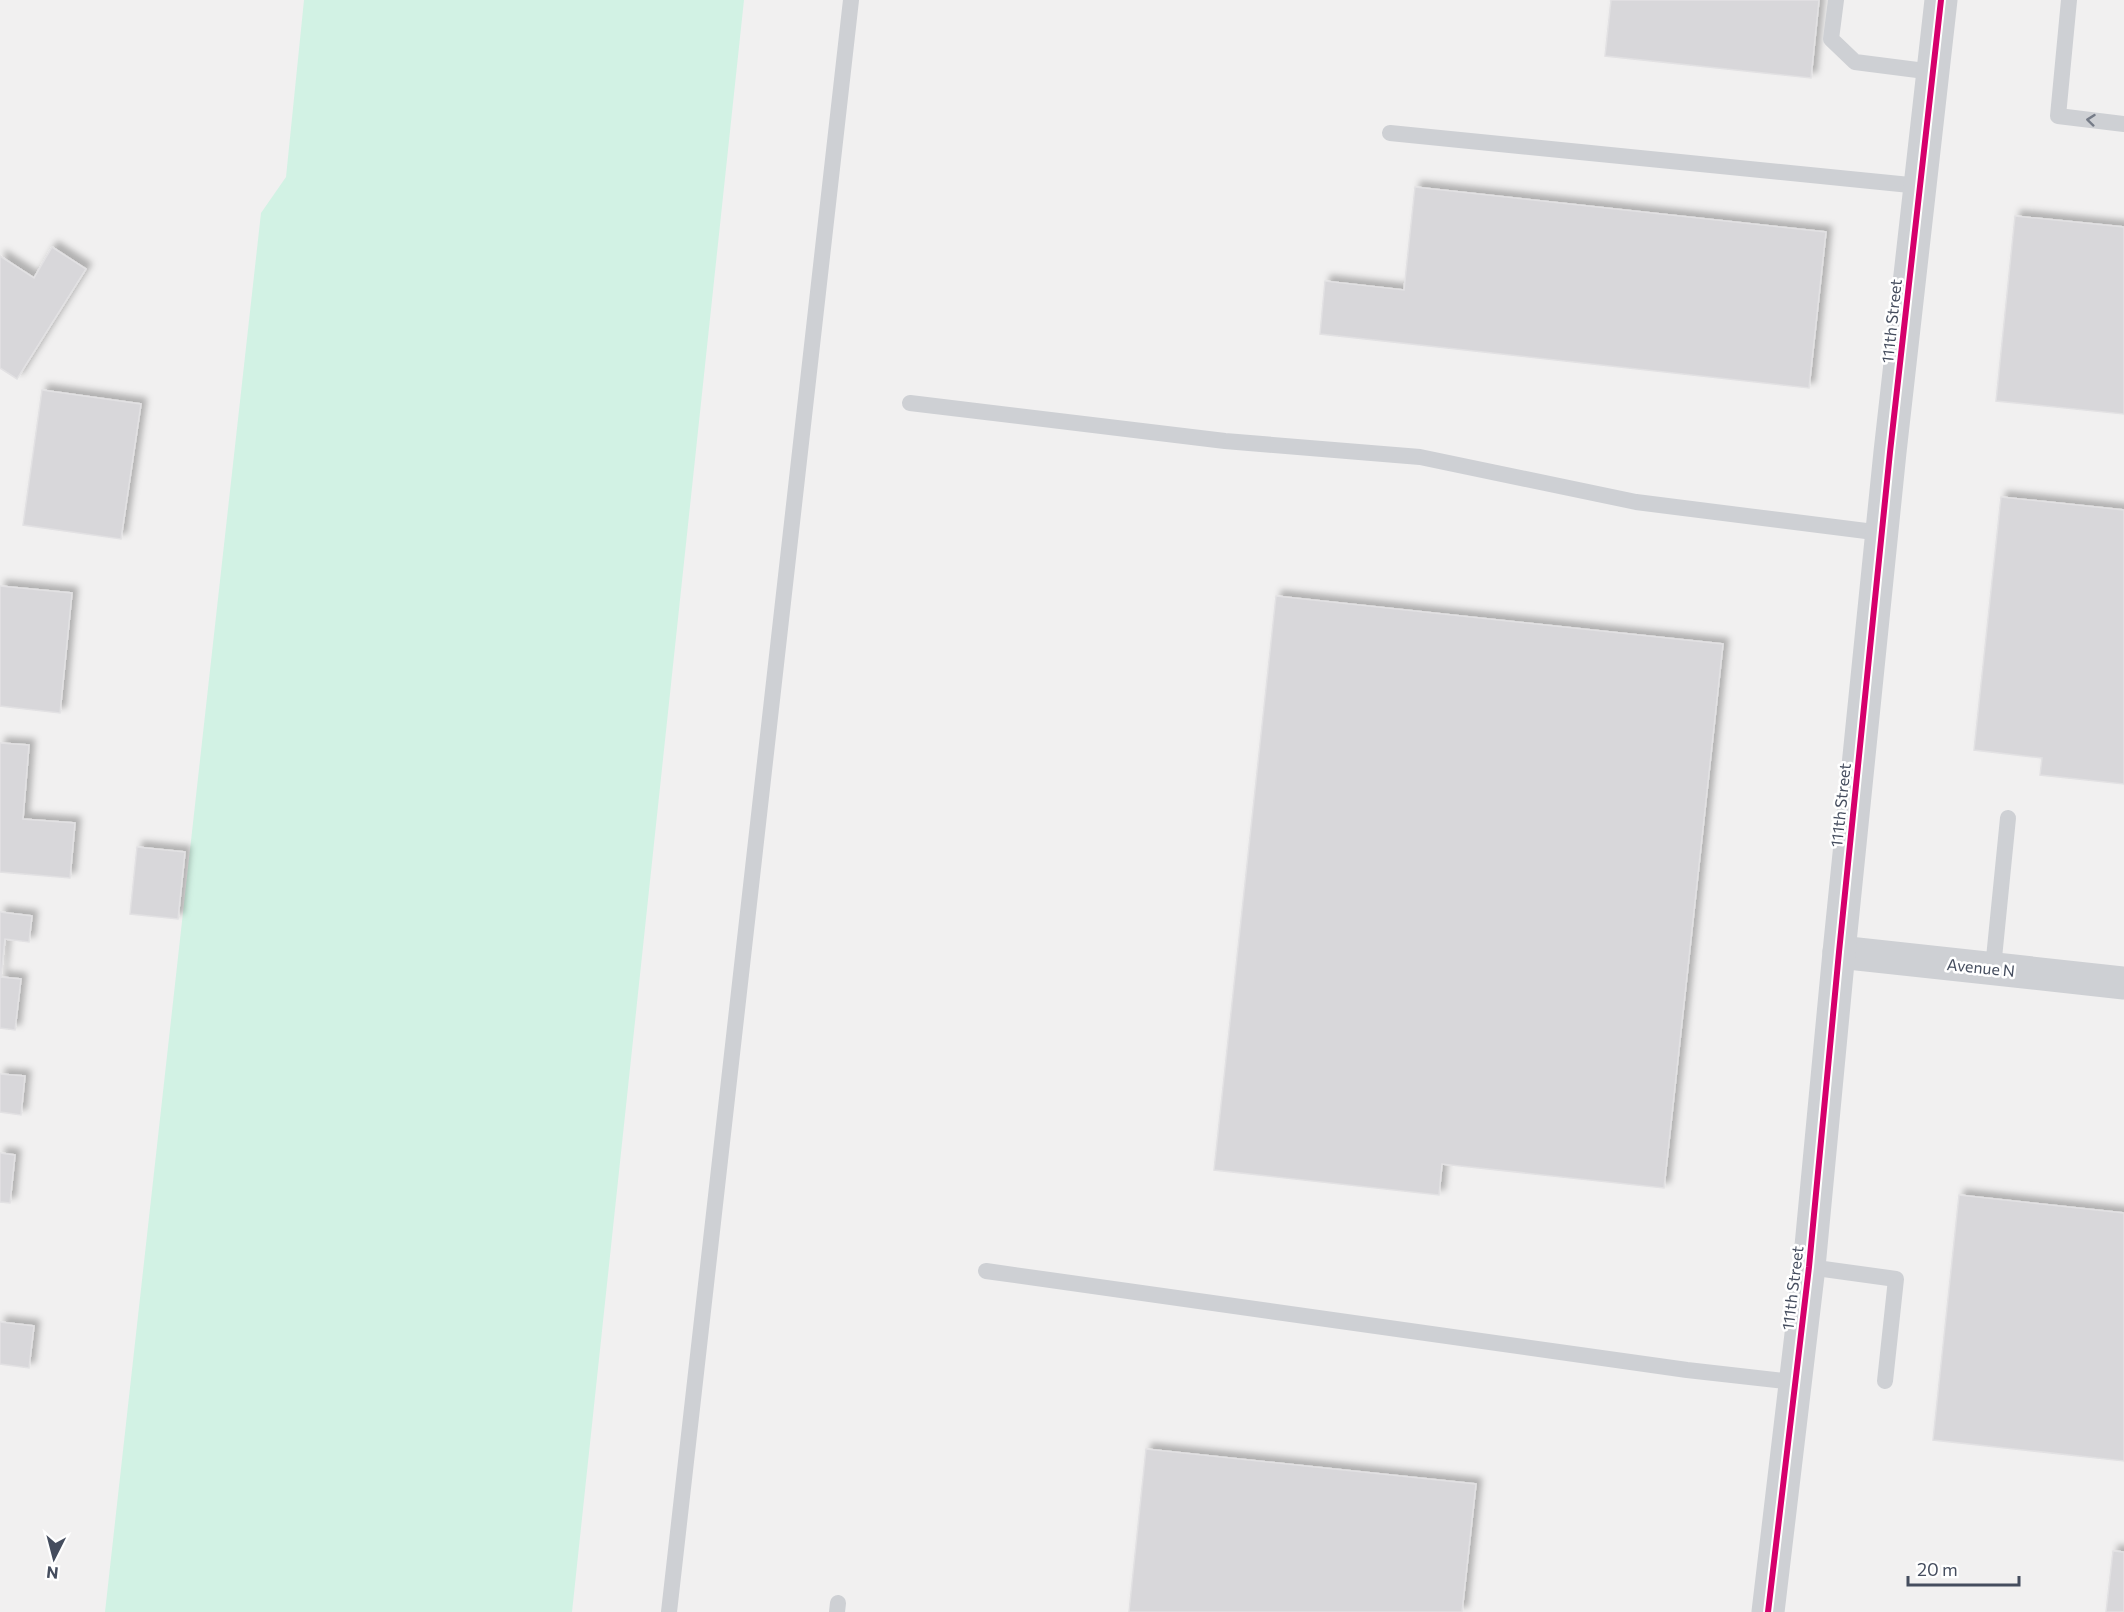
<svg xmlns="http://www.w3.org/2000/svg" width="2124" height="1612" font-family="Commissioner,sans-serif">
<defs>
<filter id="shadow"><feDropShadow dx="5.5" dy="-5.5" stdDeviation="3" flood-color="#0004"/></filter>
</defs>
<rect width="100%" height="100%" fill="#f1f0f0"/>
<polygon fill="#d2f2e4" points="304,0 744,0 572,1612 105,1612 261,213 286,177"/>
<g fill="#d8d7da" stroke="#e2e1e3" stroke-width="1.5" filter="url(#shadow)">
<polygon points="1611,0 1819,0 1811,78 1605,56"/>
<polygon points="1415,187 1826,232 1809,388 1320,334 1325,281 1404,290"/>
<polygon points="2015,216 2124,227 2124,414 1996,401"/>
<polygon points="52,247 86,269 17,379 0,368 0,256 34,278"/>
<polygon points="42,390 141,404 121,539 23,525"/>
<polygon points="2001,497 2124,510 2124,784 2040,775 2042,758 1974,750"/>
<polygon points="0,586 72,593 60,713 0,706"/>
<polygon points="1276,596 1723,644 1664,1188 1442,1164 1439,1195 1214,1170"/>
<polygon points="0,743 29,745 23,819 75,823 70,878 0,872"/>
<polygon points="137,847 185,852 178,919 130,914"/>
<polygon points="0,912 32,916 29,942 5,939 1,977 21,979 15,1030 0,1028"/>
<polygon points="0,1074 25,1076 21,1115 0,1112"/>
<polygon points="0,1153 15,1155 10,1203 0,1202"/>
<polygon points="1959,1195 2124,1213 2124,1461 1933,1440"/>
<polygon points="0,1322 34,1326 29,1368 0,1364"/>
<polygon points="1146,1449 1476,1484 1462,1612 1129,1612"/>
<polygon points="2113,1551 2124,1552 2124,1612 2106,1612"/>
</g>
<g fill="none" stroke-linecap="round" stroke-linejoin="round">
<g stroke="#ced0d4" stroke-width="16">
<polyline points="1836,0 1831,39 1855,62 1933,72"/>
<polyline points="2069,0 2058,116 2124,124"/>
<polyline points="1390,133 1920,186"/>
<polyline points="910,403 1225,441 1420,457 1636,502 1882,533"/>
<polyline points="1993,968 2008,818"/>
<polyline points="1809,1267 1896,1279 1885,1381"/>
<polyline points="986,1271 1687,1370 1794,1382"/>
<polyline points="669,1612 851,0"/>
<polyline points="837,1612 838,1603"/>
</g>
<g stroke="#ced0d4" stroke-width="33">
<polyline points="1839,952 2124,983"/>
<polyline points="1768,1612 1809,1267 1839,952 1890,452 1941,0"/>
</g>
<defs>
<polyline id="cycleway" points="1768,1612 1809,1267 1839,952 1890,452 1941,0"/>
</defs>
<use href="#cycleway" stroke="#fff" stroke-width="10"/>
<use href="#cycleway" stroke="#d6006c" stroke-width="6"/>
</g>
<defs><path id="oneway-chevron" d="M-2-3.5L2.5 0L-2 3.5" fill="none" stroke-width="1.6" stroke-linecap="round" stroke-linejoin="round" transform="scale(1.5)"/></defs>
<use stroke="#757b87" href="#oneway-chevron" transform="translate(2091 120) rotate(-174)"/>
<g text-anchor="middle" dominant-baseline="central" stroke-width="5" stroke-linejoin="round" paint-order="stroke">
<g font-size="16" fill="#454d5e" stroke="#fff">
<text transform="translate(1891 321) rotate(-84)">111th Street</text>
<text transform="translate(1840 805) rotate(-84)">111th Street</text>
<text transform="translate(1981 967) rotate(6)">Avenue N</text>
<text transform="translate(1792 1288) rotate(-83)">111th Street</text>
</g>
</g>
<g transform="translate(54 1558) rotate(186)" stroke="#ffffff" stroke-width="4.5" paint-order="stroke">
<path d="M0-4.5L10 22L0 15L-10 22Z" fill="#454d5e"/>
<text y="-9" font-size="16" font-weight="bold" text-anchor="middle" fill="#454d5e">N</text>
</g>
<path d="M1908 1576v9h111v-9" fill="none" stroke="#454d5e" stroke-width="3"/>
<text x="1917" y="1576" font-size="18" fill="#454d5e" stroke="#ffffff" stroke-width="4.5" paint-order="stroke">20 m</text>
</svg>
